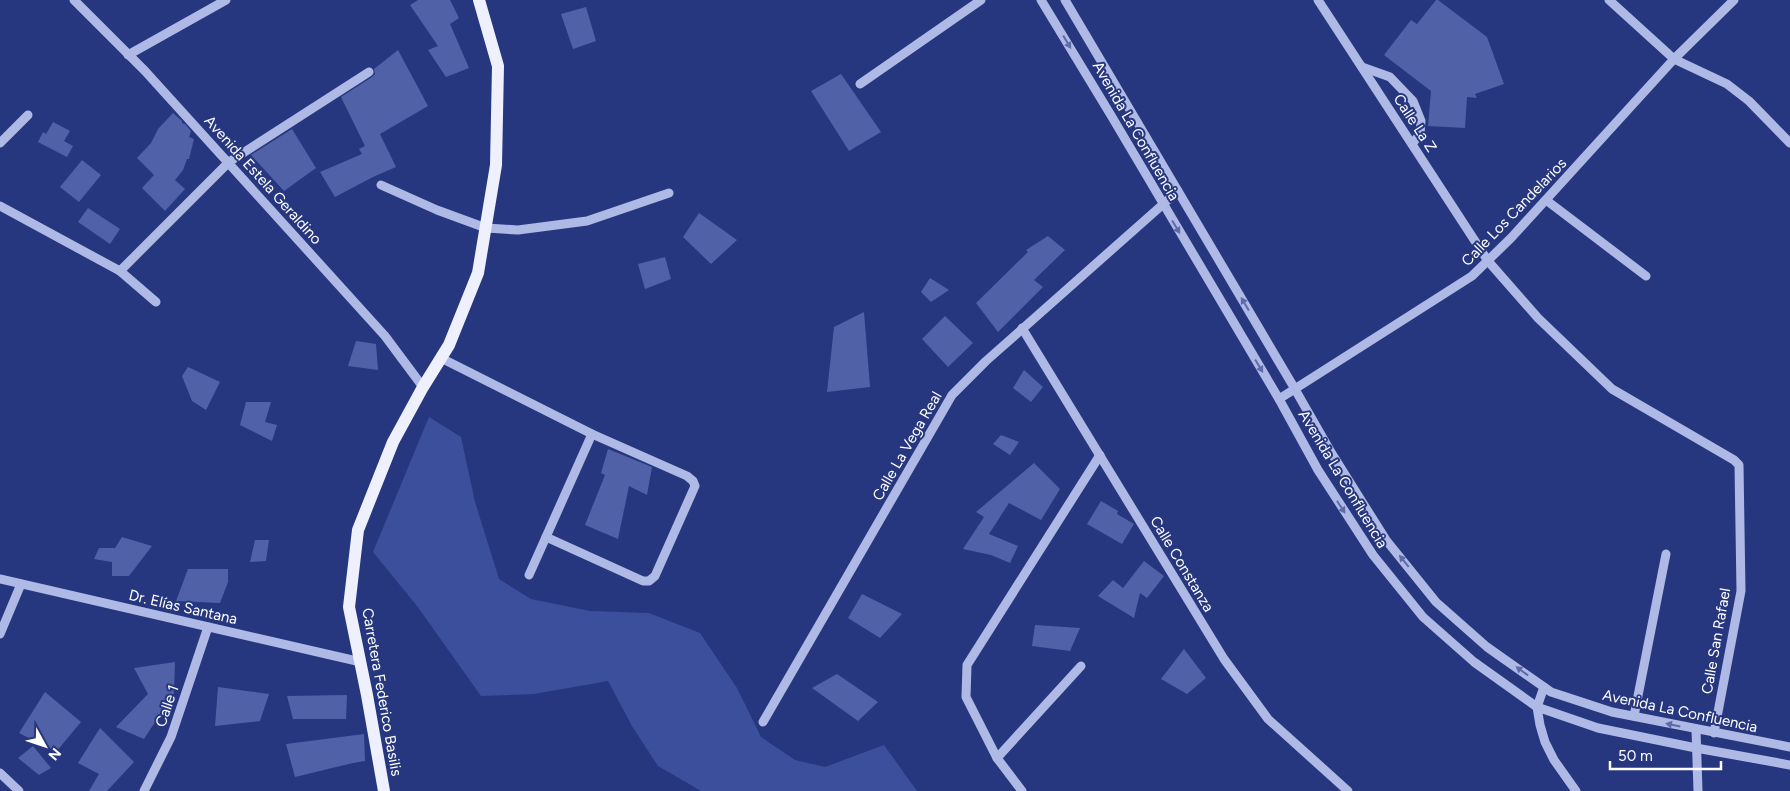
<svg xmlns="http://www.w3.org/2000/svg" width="1790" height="791" font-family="Figtree,sans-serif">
<rect width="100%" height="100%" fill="#27377f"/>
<polygon fill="#3c4f9c" points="429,417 461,437 475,502 499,579 531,599 590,611 649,613 700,633 737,688 761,737 795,760 825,767 884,745 917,791 701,791 658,766 632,726 608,681 534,694 481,696 417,606 373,552"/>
<g fill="#5061a7">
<polygon points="418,0 450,0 459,18 450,24 469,68 446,77 428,50 438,46 410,5"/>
<polygon points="1436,0 1438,0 1487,37 1504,84 1475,94 1477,98 1467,97 1465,128 1428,126 1431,91 1384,55 1411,20 1417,24"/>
<polygon points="586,7 596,41 573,49 561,14"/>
<polygon points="398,50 428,106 380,134 396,167 373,177 335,197 320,172 362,154 359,149 365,146 341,97 372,77 375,74 374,69"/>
<polygon points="841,74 881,132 849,151 811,91"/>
<polygon points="173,113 182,121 182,123 185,124 191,131 189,137 194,139 189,159 187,159 183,170 175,180 185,189 165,211 142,188 154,175 137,158 151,143 158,129"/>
<polygon points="53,122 70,131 64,141 73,146 67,157 38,142 43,132 46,134"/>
<polygon points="292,129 316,168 284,191 251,155"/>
<polygon points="82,160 101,175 79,202 60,187"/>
<polygon points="88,208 120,229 110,244 78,222"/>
<polygon points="699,213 737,240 711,264 683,237"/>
<polygon points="1048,236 1065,250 1034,280 1043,287 998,332 976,303 1028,252 1026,250"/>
<polygon points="665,257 671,279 645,289 638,264"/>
<polygon points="930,278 949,290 931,302 921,292"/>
<polygon points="864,312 870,387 827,392 834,327"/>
<polygon points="945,316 973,343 948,367 922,339"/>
<polygon points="356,341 376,344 378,370 348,366"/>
<polygon points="188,367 220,382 206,410 192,401 182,376"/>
<polygon points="1024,370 1043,387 1031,402 1013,388"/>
<polygon points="246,402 271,402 265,422 277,425 272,441 240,425"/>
<polygon points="1001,435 1019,442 1010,455 993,444"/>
<polygon points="608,449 652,467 647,495 629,486 618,539 585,525 605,475 601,473"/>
<polygon points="1034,463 1060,489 1041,520 1009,503 989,534 1018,546 1010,563 991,555 963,549 984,517 976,512"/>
<polygon points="1101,501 1118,511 1117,514 1134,524 1122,544 1087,524"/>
<polygon points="122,537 152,546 129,576 112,576 112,562 94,559 99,548 115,548"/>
<polygon points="255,540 269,540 266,561 250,562"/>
<polygon points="1144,561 1164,576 1147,598 1140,593 1134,618 1098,596 1113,580 1123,588"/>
<polygon points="188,569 228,569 228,582 220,603 176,601"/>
<polygon points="862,594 902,614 880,638 848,618"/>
<polygon points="1035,625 1080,628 1070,651 1032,646"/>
<polygon points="1184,649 1206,678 1187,694 1161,679"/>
<polygon points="175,662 174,693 144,739 116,727 148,694 134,668"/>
<polygon points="837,674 878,702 858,721 812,688"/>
<polygon points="218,687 269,694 260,721 215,726"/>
<polygon points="45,692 81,722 56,752 19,733"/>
<polygon points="347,695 346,719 293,719 287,696"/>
<polygon points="100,728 134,762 107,791 89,791 99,774 78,763"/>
<polygon points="364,734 365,761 353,763 295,777 286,744"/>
<polygon points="33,746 51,768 39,775 18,758"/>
</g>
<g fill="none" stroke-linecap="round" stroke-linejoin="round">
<g stroke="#aeb9e5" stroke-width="9">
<polyline points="74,0 145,71 385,336 423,387"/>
<polyline points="1041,0 1112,117 1279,399 1318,470 1373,555 1423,617 1474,662 1537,707 1598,728 1696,748 1790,765"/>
<polyline points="1065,0 1292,384 1332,454 1386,540 1436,602 1487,647 1551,692 1612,712 1790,747"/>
<polyline points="1318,0 1488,261 1538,318 1612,389 1734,460 1739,465 1741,591 1714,733"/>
<polyline points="1609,0 1674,59 1727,84 1749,101 1790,143"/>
<polyline points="128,55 226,0"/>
<polyline points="1362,67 1390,77 1413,101 1421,121 1420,134 1412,144"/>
<polyline points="860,84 981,0"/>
<polyline points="0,143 28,115"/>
<polyline points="381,185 437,210 486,228 518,230 587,221 669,193"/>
<polyline points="1546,200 1646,276"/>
<polyline points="0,206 120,271 156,302"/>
<polyline points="120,271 229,162 369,72"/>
<polyline points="1022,328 1224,659 1268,719 1348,791"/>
<polyline points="441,358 592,434 687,476 693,481 695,486 655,576 649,581 643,581 546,537"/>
<polyline points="1279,399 1472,276 1511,238 1674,59 1734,0"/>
<polyline points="529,575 592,434"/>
<polyline points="0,579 361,662"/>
<polyline points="0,634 21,584"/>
<polyline points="1544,687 1537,707 1540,725 1545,742 1554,760 1576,791"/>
<polyline points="1634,716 1666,554"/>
<polyline points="763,722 952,395 986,361 1178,191"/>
<polyline points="1696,730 1698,791"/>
<polyline points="997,758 1081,666"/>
<polyline points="0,773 19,791"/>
<polyline points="144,791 171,737 208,627"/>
<polyline points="1022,791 997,758 966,697 967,665 1100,455"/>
</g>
<polyline stroke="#eef0fd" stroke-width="12" points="384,791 367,695 349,607 358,530 393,442 423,387 449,345 478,273 496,165 498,66 479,0"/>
</g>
<defs><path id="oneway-solid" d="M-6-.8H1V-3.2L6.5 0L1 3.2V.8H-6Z" transform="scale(1.25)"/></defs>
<g fill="#5d6ba8">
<use href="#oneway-solid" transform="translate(1067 42) rotate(59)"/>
<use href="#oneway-solid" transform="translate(1176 227) rotate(59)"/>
<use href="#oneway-solid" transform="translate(1245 304) rotate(-121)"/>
<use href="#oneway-solid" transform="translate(1259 366) rotate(59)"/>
<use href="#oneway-solid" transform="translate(1341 507) rotate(57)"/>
<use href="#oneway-solid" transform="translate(1404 561) rotate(-129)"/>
<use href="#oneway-solid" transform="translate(1522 671) rotate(-144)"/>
<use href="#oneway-solid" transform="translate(1673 725) rotate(-168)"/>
</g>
<g text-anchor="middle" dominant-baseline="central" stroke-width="4" stroke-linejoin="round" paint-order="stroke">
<g font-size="15" fill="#fff" stroke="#27377f">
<text transform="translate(1415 123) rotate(57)">Calle La Z</text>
<text transform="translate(1136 131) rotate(60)">Avenida La Confluencia</text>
<text transform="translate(263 180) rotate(48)">Avenida Estela Geraldino</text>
<text transform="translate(1514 212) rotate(-46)">Calle Los Candelarios</text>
<text transform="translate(907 446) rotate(-60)">Calle La Vega Real</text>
<text transform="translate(1343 479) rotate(59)">Avenida La Confluencia</text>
<text transform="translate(1182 564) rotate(59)">Calle Constanza</text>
<text transform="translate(183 607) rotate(13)">Dr. Elías Santana</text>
<text transform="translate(1716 641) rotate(-80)">Calle San Rafael</text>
<text transform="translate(382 692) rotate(80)">Carretera Federico Basilis</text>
<text transform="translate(167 706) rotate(-71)">Calle 1</text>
<text transform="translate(1680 711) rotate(12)">Avenida La Confluencia</text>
</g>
</g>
<g transform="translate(45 746) rotate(130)" stroke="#27377f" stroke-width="4" paint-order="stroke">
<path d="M0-4L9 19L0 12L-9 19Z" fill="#ffffff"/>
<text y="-8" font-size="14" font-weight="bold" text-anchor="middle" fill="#ffffff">N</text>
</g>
<path d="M1610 761v8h111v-8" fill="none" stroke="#ffffff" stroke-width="2.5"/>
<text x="1618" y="761" font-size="15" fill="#ffffff" stroke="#27377f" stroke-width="4" paint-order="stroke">50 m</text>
</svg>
